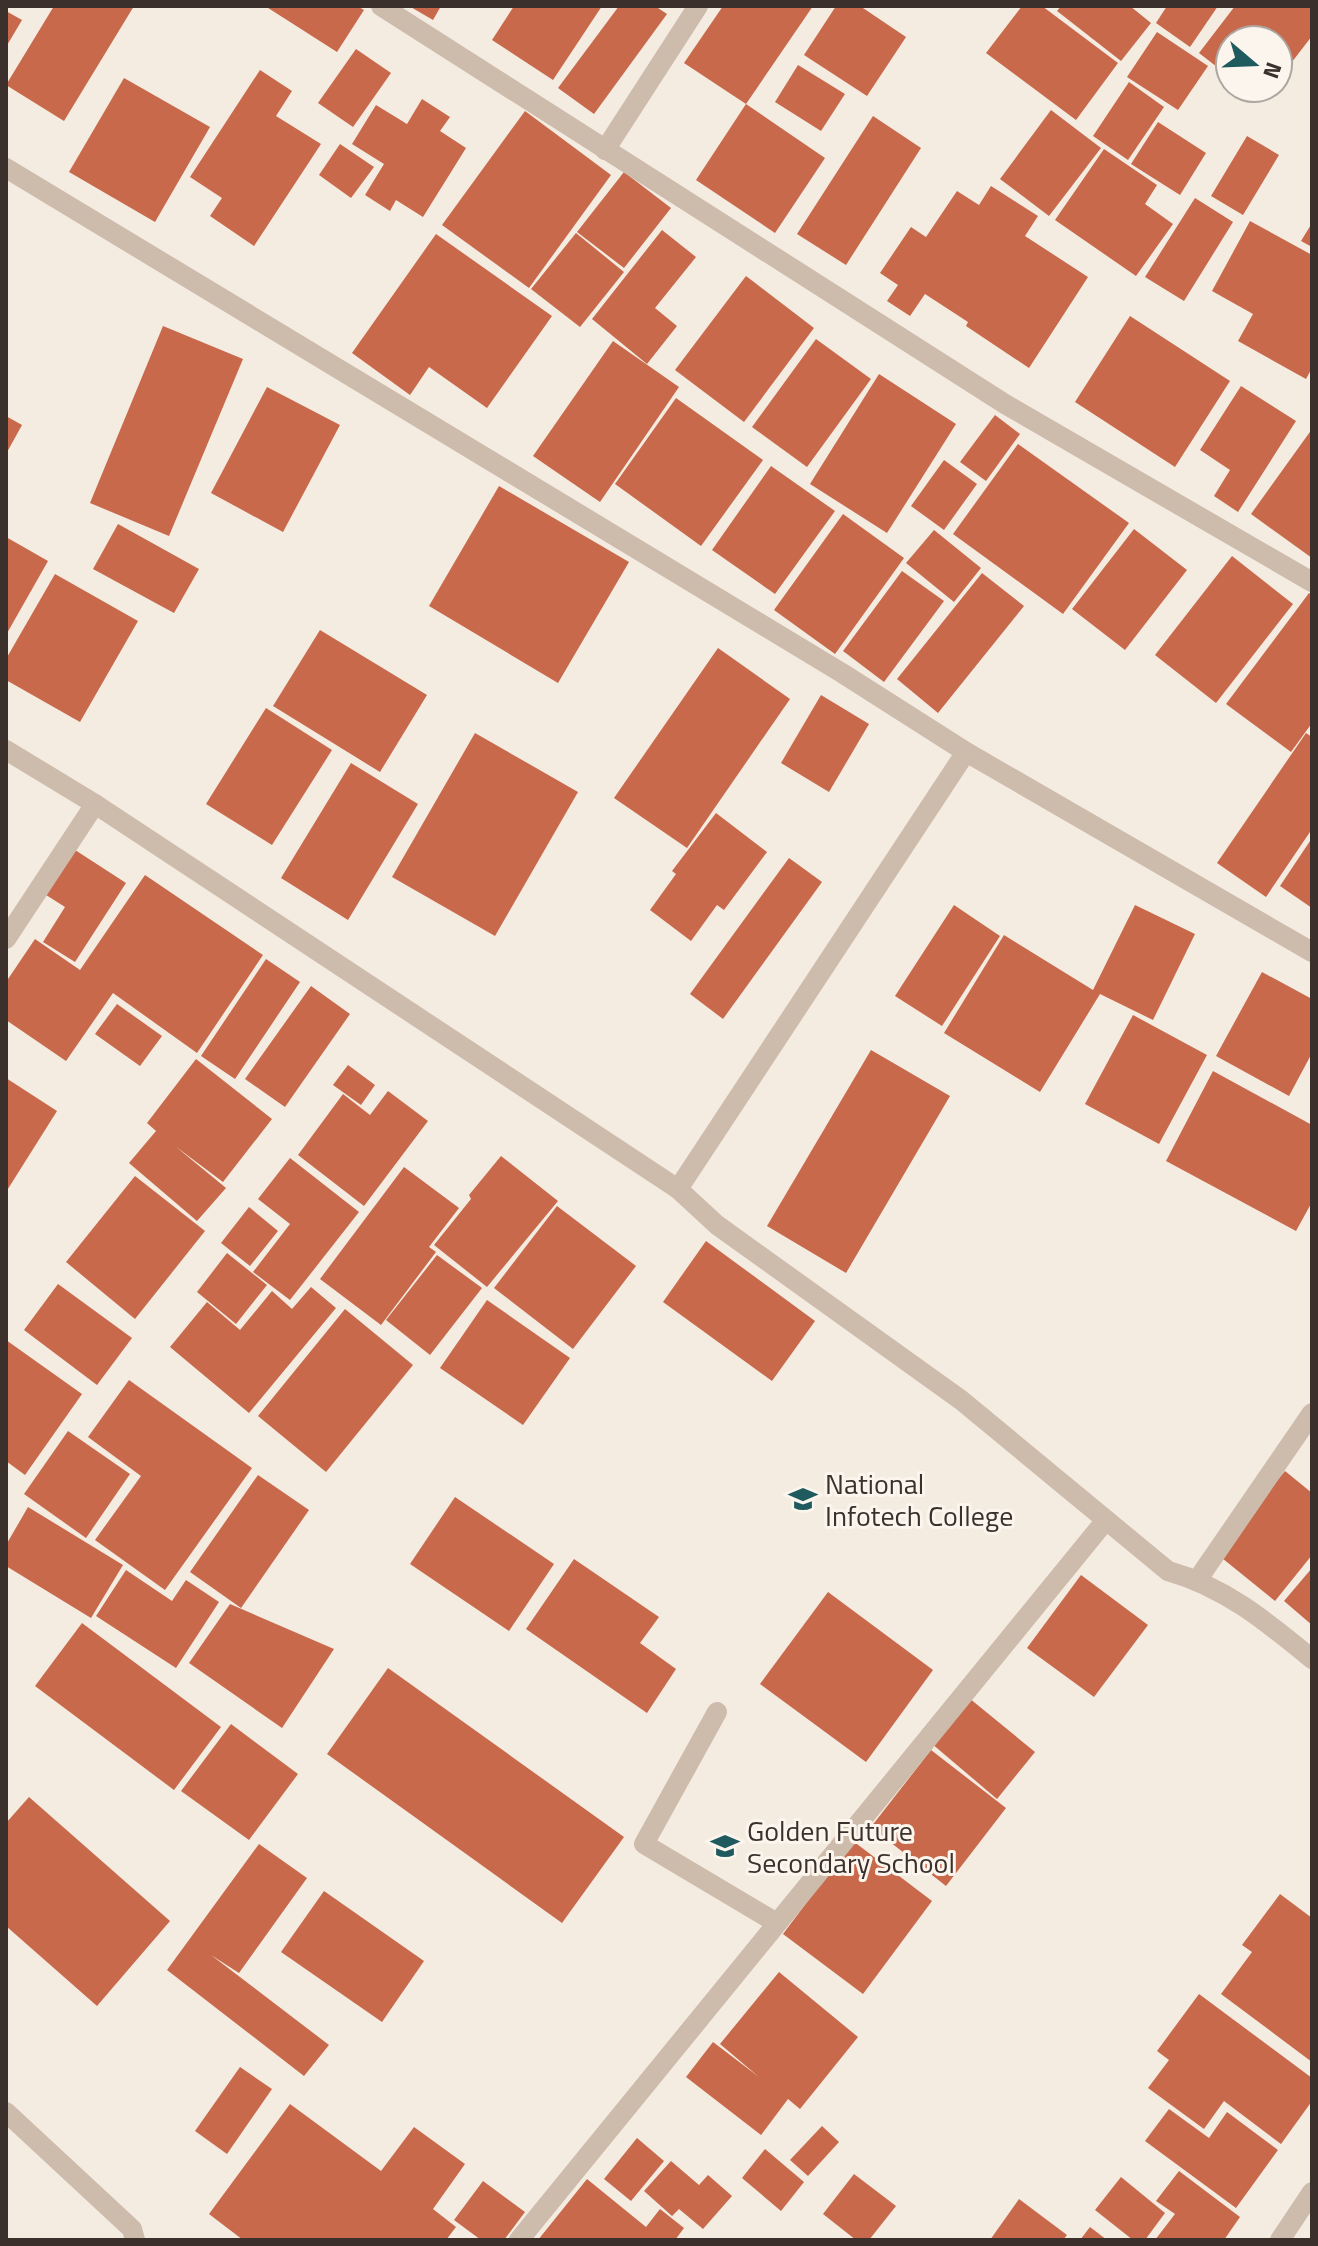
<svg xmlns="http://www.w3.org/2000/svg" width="1318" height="2246" font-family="'Titillium Web',sans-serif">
<rect width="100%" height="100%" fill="#f4ebe1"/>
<g fill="#c8694b">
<polygon points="54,6 134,6 64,121 6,85"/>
<polygon points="265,6 357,6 364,10 337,52"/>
<polygon points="409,6 441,6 433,20"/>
<polygon points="514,6 602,6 553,80 492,40"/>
<polygon points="619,6 655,6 667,14 594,114 558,88"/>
<polygon points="723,6 813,6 746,104 684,63"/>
<polygon points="836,6 860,6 906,37 867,96 804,55"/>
<polygon points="1022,6 1042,6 1118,63 1076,120 986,53"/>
<polygon points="1061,6 1130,6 1151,23 1121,61 1057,11"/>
<polygon points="1167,6 1218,6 1190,47 1156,23"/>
<polygon points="1235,6 1312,6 1312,36 1278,80 1278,40 1230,40 1230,77 1199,53"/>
<polygon points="6,11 22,20 6,47"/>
<polygon points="1157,32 1208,66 1178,110 1127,77"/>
<polygon points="356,49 391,73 353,127 318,103"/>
<polygon points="798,65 845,94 821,131 775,102"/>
<polygon points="260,70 292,91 276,116 321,144 254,246 210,216 222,198 190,177"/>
<polygon points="124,78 210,127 155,222 69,172"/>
<polygon points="1129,82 1164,107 1128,160 1093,136"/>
<polygon points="1244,88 1272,88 1261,102"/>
<polygon points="422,99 450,117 440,131 466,148 423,217 396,200 390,211 365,195 384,164 352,144 376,105 407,124"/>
<polygon points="746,104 825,158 775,233 696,180"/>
<polygon points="1051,110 1101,148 1049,216 1000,179"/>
<polygon points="525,111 611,175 529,288 442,225"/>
<polygon points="873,116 921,148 846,265 797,234"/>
<polygon points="1158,122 1206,153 1180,195 1131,164"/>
<polygon points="1247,136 1279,155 1243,215 1211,196"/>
<polygon points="340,144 374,167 351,198 319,175"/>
<polygon points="1104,149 1157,185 1145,204 1173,224 1136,276 1055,220"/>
<polygon points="624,172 671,208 624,268 577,232"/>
<polygon points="991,186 1038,216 1025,236 1088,277 1029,368 966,326 968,322 925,294 910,316 887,301 898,285 880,273 911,227 926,237 957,191 979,205"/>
<polygon points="1195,198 1233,222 1184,301 1145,277"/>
<polygon points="1250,221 1312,255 1312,368 1306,379 1238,341 1253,314 1212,291"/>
<polygon points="1312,223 1312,247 1301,241"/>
<polygon points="662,230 696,257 655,308 677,326 647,364 592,319"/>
<polygon points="576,233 624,272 580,327 531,289"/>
<polygon points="436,234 552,316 487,408 429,367 410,395 352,353"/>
<polygon points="746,276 814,328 744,422 675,370"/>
<polygon points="1130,316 1230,381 1175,467 1075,402"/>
<polygon points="163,326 243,359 169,536 90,503"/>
<polygon points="816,339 871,379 807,467 752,427"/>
<polygon points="613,341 679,387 600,502 533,456"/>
<polygon points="879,374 956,424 887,533 810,484"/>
<polygon points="1241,386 1296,421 1238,512 1214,496 1230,470 1200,450"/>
<polygon points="267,387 340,425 283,532 211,493"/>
<polygon points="676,398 763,460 701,546 615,484"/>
<polygon points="995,415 1020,434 986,481 960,462"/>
<polygon points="6,416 22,425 6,454"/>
<polygon points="1312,429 1312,558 1251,514"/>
<polygon points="1018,444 1129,523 1063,614 953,534"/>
<polygon points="944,460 977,484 944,530 911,506"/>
<polygon points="771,466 835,511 775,594 712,550"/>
<polygon points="499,486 629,562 558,683 429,606"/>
<polygon points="843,514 904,558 835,654 774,610"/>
<polygon points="118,524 199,569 174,613 93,569"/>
<polygon points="1134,529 1187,570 1125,650 1072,609"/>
<polygon points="934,530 981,568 954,602 906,563"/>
<polygon points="6,537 48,561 6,635"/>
<polygon points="1232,556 1293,604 1216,703 1155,655"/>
<polygon points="902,571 944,601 884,682 843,651"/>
<polygon points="982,573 1024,606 938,713 897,679"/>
<polygon points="55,574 138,621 80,722 6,680 6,659"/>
<polygon points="1309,593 1312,595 1312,723 1291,752 1226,704"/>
<polygon points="320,630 427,695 380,772 273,706"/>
<polygon points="718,648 790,699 687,848 614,798"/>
<polygon points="821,695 869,724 829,792 781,763"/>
<polygon points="266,708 332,750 272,845 206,804"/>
<polygon points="475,733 578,792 495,936 392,877"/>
<polygon points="1306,733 1312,737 1312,829 1266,897 1217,863"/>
<polygon points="351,763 418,804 348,920 281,878"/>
<polygon points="716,813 767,852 724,910 717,905 691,941 650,910 676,874 672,871"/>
<polygon points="1312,838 1312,908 1280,886"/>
<polygon points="72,848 126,883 75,962 43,942 65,907 43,893"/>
<polygon points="789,858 822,882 723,1019 690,994"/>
<polygon points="145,875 263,955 197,1053 113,993 66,1061 6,1020 6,982 35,939 80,970"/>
<polygon points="954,905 1000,936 942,1026 895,996"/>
<polygon points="1135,905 1195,934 1153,1020 1100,994 1040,1092 944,1033 1004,935 1093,990"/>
<polygon points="266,959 300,982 235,1079 201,1056"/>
<polygon points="1262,972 1312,999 1312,1053 1289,1096 1216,1056"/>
<polygon points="311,986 350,1014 285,1107 245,1079"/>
<polygon points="117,1004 162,1036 140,1066 95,1034"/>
<polygon points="1133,1015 1207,1055 1159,1144 1085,1104"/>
<polygon points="871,1050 950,1096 846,1273 767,1226"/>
<polygon points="196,1059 272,1119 223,1182 175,1146 226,1188 197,1221 129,1163 156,1131 147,1123"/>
<polygon points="348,1065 375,1085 361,1105 333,1085"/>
<polygon points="1213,1071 1312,1125 1312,1202 1296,1231 1166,1161"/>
<polygon points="6,1078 57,1111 6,1192"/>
<polygon points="388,1091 428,1121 364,1206 298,1155 343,1094 370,1115"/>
<polygon points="501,1156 558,1201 487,1287 434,1245 471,1199 469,1195"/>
<polygon points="290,1158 359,1212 290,1300 253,1272 290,1224 258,1199"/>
<polygon points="404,1167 459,1208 429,1247 436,1252 381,1325 320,1279"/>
<polygon points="135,1176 205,1231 135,1319 66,1262"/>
<polygon points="557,1206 636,1266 573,1349 494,1288"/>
<polygon points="249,1207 278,1231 250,1266 221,1243"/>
<polygon points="706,1241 815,1321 772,1381 663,1302"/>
<polygon points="227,1253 267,1285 236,1324 197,1292"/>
<polygon points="437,1255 482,1288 430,1355 386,1320"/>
<polygon points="58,1284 132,1338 97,1385 24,1330"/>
<polygon points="311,1287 336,1308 249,1413 170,1347 207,1302 240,1330 272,1291 292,1309"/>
<polygon points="487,1300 570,1358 523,1425 440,1368"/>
<polygon points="345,1309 413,1365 326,1472 258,1416"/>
<polygon points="6,1340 82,1394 25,1475 6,1461"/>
<polygon points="129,1380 252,1468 165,1590 95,1540 141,1476 88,1437"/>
<polygon points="68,1431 130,1474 86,1538 24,1494"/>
<polygon points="1285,1471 1312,1493 1312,1555 1275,1601 1217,1554"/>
<polygon points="258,1475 309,1510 241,1608 190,1572"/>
<polygon points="455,1497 554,1564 509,1631 410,1564"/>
<polygon points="28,1507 123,1565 91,1618 6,1566 6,1545"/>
<polygon points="574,1559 659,1617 640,1643 676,1669 647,1713 526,1629"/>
<polygon points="1312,1568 1312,1625 1284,1601"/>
<polygon points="126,1570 172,1601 186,1580 219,1602 176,1668 96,1616"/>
<polygon points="1081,1575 1148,1625 1094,1697 1027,1648"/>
<polygon points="828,1592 933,1670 866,1762 760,1684"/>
<polygon points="230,1604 334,1649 282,1728 189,1663"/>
<polygon points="82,1623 221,1727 174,1790 35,1686"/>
<polygon points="388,1668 624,1837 562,1923 327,1754"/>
<polygon points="969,1698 1035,1752 997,1799 931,1743"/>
<polygon points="231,1724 298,1774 249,1840 181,1791"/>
<polygon points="931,1750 1006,1808 946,1886 871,1827"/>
<polygon points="29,1797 170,1921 97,2006 6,1926 6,1823"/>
<polygon points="853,1841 932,1901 863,1994 783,1934"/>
<polygon points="259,1844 307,1878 239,1973 211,1955 329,2045 304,2076 167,1970"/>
<polygon points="324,1891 424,1961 382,2022 281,1952"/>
<polygon points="1280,1894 1312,1918 1312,2062 1221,1994 1252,1952 1242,1945"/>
<polygon points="779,1972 858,2037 800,2109 788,2099 761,2135 686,2077 713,2042 759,2077 720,2044"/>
<polygon points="1199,1994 1312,2078 1312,2101 1281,2144 1224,2101 1204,2129 1148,2088 1169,2060 1157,2051"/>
<polygon points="240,2067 272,2089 227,2154 195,2131"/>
<polygon points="290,2104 381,2171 414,2127 465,2164 433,2209 456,2227 446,2240 243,2240 209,2214"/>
<polygon points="1169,2109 1209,2138 1227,2112 1278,2150 1236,2208 1145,2141"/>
<polygon points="822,2126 839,2142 808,2176 790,2160"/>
<polygon points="637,2138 664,2161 631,2201 604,2179"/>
<polygon points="765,2149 804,2182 781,2211 742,2178"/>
<polygon points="671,2161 699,2185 708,2175 732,2196 703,2229 679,2209 672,2216 644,2191"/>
<polygon points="1179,2171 1240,2217 1224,2240 1155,2240 1175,2214 1156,2201"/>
<polygon points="854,2174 896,2206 869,2240 856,2240 823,2214"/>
<polygon points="1121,2177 1165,2213 1145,2240 1133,2240 1095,2210"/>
<polygon points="587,2179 646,2227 660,2209 684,2228 675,2240 538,2240"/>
<polygon points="483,2181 525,2212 504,2240 481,2240 454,2220"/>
<polygon points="1019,2199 1067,2235 1063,2240 990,2240"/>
<polygon points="1090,2227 1107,2240 1080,2240"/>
</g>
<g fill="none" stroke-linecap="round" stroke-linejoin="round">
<polyline stroke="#cdbbac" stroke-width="20" points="717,1712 644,1844 777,1923"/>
<g stroke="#cdbbac" stroke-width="20">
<polyline points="381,6 1005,404 1312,582"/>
<polyline points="605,150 698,6"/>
<polyline points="6,168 842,673 966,752 678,1189"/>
<path d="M6,750L95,804L678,1189L717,1225L961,1400L1168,1571C1225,1587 1267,1622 1312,1659"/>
<polyline points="966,752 1312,952"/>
<polyline points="6,939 95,804"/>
<polyline points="1198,1579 1312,1413"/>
<polyline points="6,2112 132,2229 135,2240"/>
<polyline points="519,2240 1106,1520"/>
<polyline points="1280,2240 1312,2192"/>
</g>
</g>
<defs>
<symbol id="university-bare" viewBox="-9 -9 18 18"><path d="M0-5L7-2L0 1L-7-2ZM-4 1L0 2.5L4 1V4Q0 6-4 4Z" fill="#1f5a5e" stroke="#fbf5ee" stroke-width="2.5" paint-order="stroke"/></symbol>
<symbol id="school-bare" viewBox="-9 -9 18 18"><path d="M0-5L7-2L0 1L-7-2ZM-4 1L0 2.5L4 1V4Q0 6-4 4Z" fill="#1f5a5e" stroke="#fbf5ee" stroke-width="2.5" paint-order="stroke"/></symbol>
</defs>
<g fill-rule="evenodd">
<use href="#university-bare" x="783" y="1479" width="40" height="40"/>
<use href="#school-bare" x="705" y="1826" width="40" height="40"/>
</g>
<g text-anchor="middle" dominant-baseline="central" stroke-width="6" stroke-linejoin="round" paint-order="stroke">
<g font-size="28" fill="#3b302b" stroke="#fbf5ee" text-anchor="start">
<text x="825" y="1483">National<tspan x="825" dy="32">Infotech College</tspan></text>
<text x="747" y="1830">Golden Future<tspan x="747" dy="32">Secondary School</tspan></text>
</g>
</g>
<rect width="1318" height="2246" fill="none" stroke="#3b302b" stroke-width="16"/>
<g transform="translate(1254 64) rotate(109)"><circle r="38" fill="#fbf5ee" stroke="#aea6a0" stroke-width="2"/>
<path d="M0-6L14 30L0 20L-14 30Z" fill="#1f5a5e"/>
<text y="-12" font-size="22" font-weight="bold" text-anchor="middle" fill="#3b302b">N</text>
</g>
</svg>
